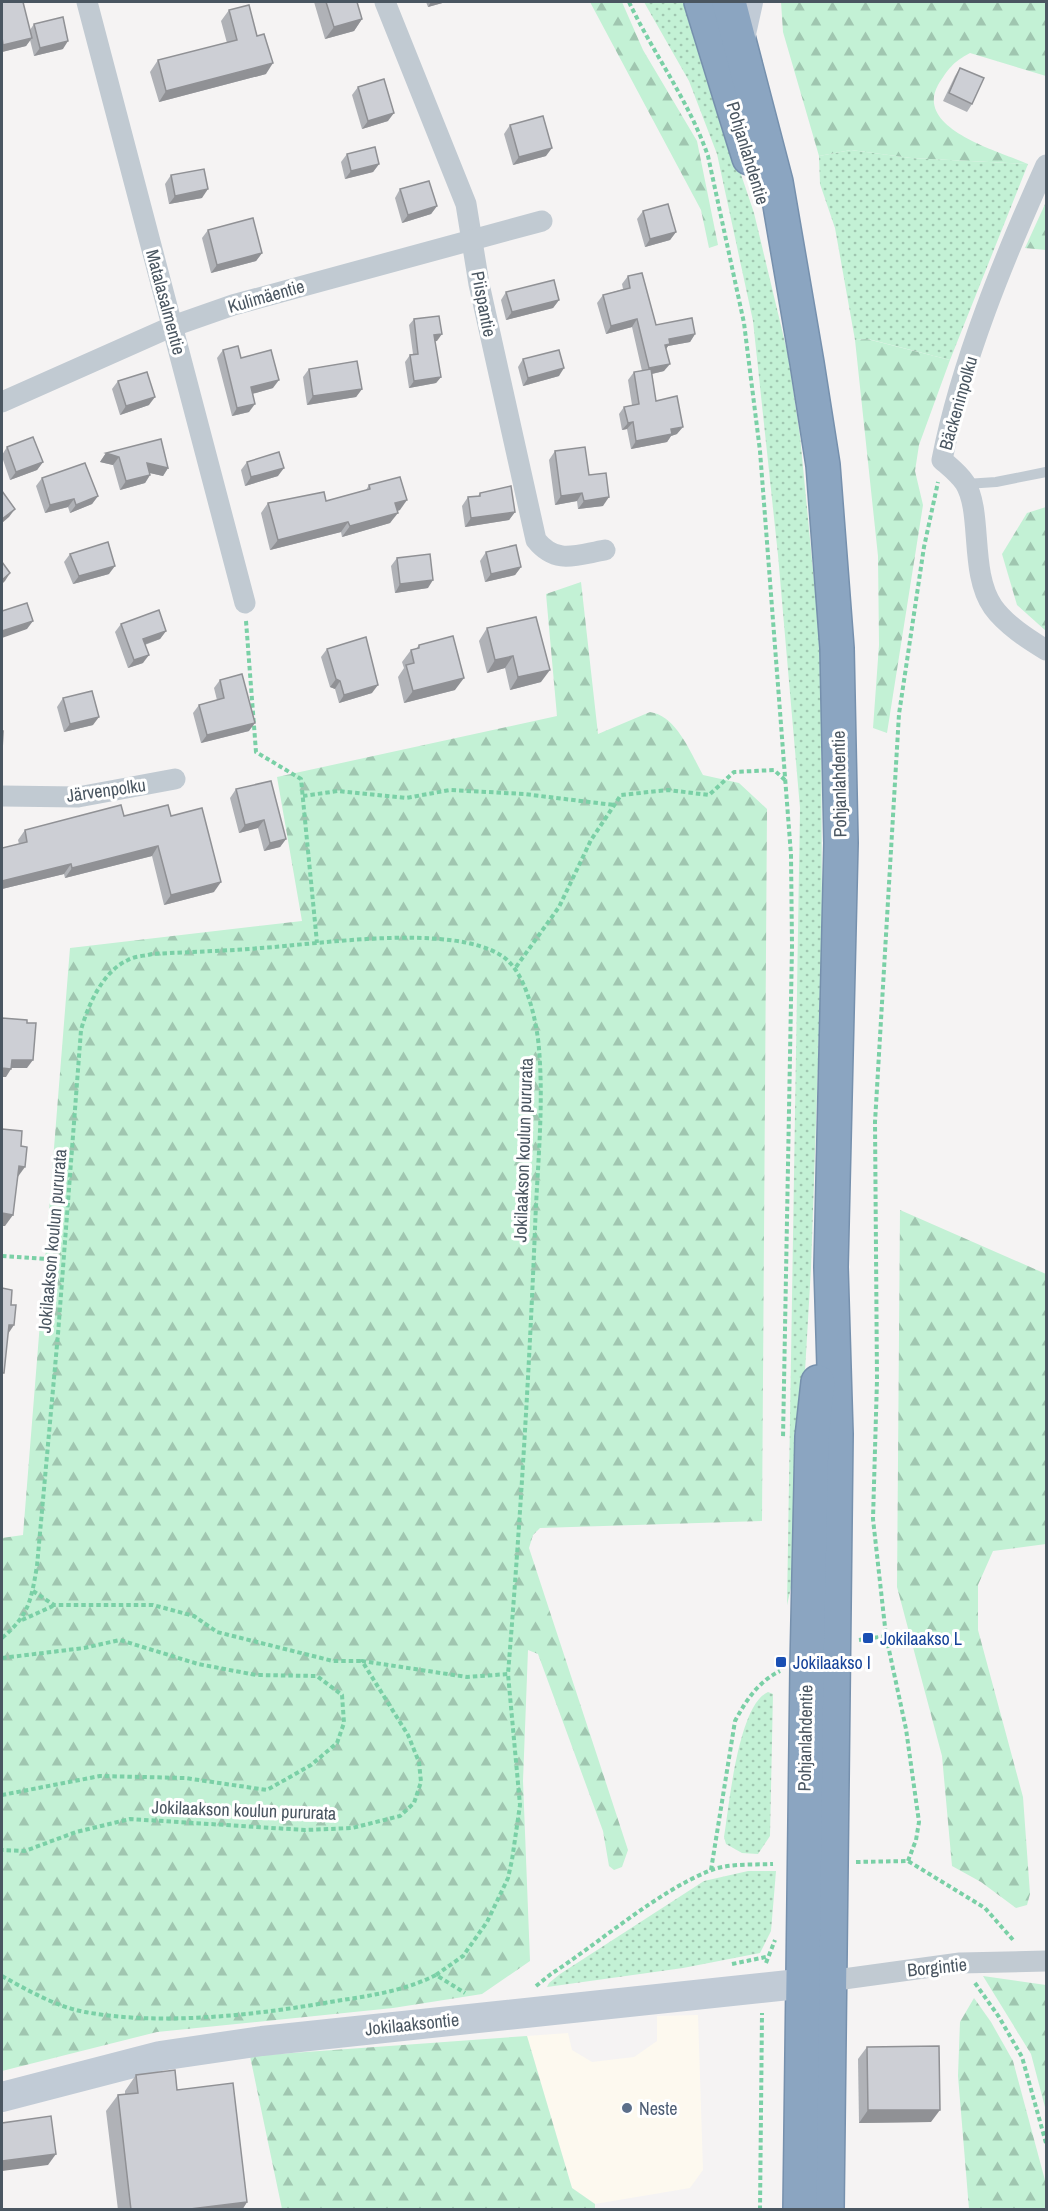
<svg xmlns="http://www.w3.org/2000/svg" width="1048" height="2211" font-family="'Archivo Narrow',sans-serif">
<defs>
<pattern id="grass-dots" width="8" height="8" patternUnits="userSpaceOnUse" patternTransform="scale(1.5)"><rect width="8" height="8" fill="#c3f1d5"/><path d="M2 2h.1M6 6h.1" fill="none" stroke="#a0c6b0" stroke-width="1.8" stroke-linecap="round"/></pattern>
<pattern id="forest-firs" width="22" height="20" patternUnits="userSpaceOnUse" patternTransform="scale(1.5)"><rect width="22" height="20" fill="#c3f1d5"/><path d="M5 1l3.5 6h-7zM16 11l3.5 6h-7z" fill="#a0c6b0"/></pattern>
</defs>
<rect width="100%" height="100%" fill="#f5f3f3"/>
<polygon fill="#fdf9ef" points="698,2015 703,2170 690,2188 595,2204 572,2188 527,2036 568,2033 572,2050 592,2062 634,2057 657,2041 657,2016"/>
<g fill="url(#grass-dots)">
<polygon points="644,2 683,2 754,213 788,355 800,436 821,653 822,947 811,1268 793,1579 787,1605 800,808 778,555 753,321 717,154 689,81"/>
<polygon points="851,150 911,158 1028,164 950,360 868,339 855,340 835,228 820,184 819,156"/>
<path d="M768,1692L773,1694L770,1836L758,1854L742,1853L726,1844L724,1837C729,1807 738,1705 768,1692Z"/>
<polygon points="748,1871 776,1871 771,1931 760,1953 683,1968 547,1987 549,1983 560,1974 704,1881"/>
</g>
<g fill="url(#forest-firs)">
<polygon points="590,2 622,2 643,50 697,141 718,245 709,248 701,210"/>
<path d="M781,2H1046V76L970,53C953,62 948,69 938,85C914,129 999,151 1028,164L911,158L851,150L819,156L783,32Z"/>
<polygon points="1046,202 1046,250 1025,248"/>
<polygon points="867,339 950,360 919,445 915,471 923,505 887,733 873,728 879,645 878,556 855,340"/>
<polygon points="1046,507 1046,631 1017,605 1002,554 1027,513"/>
<path d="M581,582L598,734L650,712C677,716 691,754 703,775L739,783L767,809L762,1521L540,1528L533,1535L529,1548L628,1850L622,1867L614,1870L609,1866L603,1831L538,1654L528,1650L523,1781L530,1961L482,1994L393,2008L157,2032L2,2071V1538L23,1535L70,948L302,921L277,777L557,716L546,594Z"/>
<polygon points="900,1210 1046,1274 1046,1544 993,1551 978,1585 978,1630 1023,1797 1030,1894 1027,1905 1016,1908 981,1882 952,1866 942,1756 897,1587"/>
<polygon points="983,1976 1046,1985 1046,2111 1031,2054"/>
<polygon points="974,1998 991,2022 1013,2061 1046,2184 1046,2209 969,2209 958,2076 960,2022"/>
<polygon points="527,2036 572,2188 595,2204 595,2209 282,2209 250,2056"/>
</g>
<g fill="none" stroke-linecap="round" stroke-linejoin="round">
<defs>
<g id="highway">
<polyline points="701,2 749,158"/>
<polyline points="729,2 776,182 807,363 823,465 837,648 841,843 831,1267 836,1434 827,2210"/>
<polyline points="800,2210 807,1667 812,1437 818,1382"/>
</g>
</defs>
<use href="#highway" stroke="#7690ad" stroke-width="36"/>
<g stroke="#7ad0a6" stroke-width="4" stroke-dasharray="4.5 3" stroke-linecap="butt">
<path d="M629,2C653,53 689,101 708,156L744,323L760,451L791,855L792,946L783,1439"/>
<polyline points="246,621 256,752 301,779 317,943"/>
<polyline points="303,796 338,791 406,798 450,790 524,794 614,805"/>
<polyline points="516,967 559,907 591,840 621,795 668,790 709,795 734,772 774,770 785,780"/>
<polyline points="2,1256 62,1260"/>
<polyline points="33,1591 54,1605 153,1605 194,1616 217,1632 333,1661 362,1661"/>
<polyline points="22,1620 53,1606"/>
<path d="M2,1638C29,1615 31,1601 37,1566L58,1334L81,1030C88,1005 103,971 128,960C135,956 145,956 152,954C188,952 225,951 261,948C321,944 452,923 502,956C526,971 537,1022 539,1049C544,1108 537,1170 535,1229C529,1377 520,1526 508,1674L467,1677L362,1661L408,1735L419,1762L421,1782L414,1803L400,1816L352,1828L305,1830L130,1819L76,1832L25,1851L2,1850"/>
<polyline points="859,1640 886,1636"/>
<polyline points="2,1658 84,1648 120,1640 198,1664 256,1675 317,1676 342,1695 344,1723 337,1743 311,1765 267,1790 185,1778 100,1776 2,1795"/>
<polyline points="908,1861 916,1840 919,1822 906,1729 886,1636 873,1519 877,1380 875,1122 899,714 924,547 938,482"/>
<polyline points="856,1862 908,1861 985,1908 1014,1941"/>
<path d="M711,1870L735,1721C747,1699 758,1682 780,1671"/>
<polyline points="766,1963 775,1940"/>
<polyline points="732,1964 766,1957"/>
<polyline points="436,1975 463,1956 487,1922 508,1878 512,1860 520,1805 508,1674"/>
<path d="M2,1976C27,1990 57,2007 85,2012C160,2026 256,2015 330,2002C367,1996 402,1992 436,1975L465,1993"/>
<polyline points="975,1983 999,2017 1022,2057 1046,2143"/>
<path d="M536,1986L551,1974C599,1943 657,1892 709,1871C728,1863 752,1865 773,1864"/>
<polyline points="760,2210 762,2013"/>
</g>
<polyline stroke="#c1cad2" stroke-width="10" points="966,484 996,482 1046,472"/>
<g stroke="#c1cad2" stroke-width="21">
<polyline points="87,2 245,603"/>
<path d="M385,2L466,204L479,284L536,540C556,565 576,555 605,550"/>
<path d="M1046,165C1005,256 961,362 942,460C950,467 959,474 965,483C983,512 969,573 993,607C1006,625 1028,639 1046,650"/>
<polyline points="2,402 173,326 233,305 542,221"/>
<polyline points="2,796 78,797 175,779"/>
<polyline points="829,1981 960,1963 1046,1961"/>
</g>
<g stroke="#c1cbd6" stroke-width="30">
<polyline points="740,38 748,2"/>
<polyline points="2,2097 160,2056 262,2041 826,1981"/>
</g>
<use href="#highway" stroke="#8ba5c1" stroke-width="33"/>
</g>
<g fill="#b0b2b7">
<polygon points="2,2 30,30 34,24 63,49 34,56 30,40 26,46 2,52"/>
<polygon points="314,2 357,2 362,19 354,31 325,39"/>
<polygon points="426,2 446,2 428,7"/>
<polygon points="229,10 266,74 159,102 150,72 158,60 227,43 221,21"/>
<polygon points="960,68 972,104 967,112 943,101 955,76"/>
<polygon points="358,87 388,121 362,129 352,95"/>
<polygon points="510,125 546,156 513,165 504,134"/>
<polygon points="347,154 379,164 373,172 345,179 341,162"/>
<polygon points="171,175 202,198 169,204 165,184"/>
<polygon points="400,189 437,206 431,214 402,223 395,198"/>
<polygon points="643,211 676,232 670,240 645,247 637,219"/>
<polygon points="208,230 262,253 256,261 211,273 202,238"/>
<polygon points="628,276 656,325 695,334 690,342 668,346 666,349 664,371 652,374 656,401 677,434 671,436 667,442 631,449 627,429 622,430 619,414 624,407 632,405 628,380 634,372 642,371 632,327 606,334 597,303 603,295 623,289 622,284"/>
<polygon points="506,292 559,300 553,308 506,320 501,300"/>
<polygon points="414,319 437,341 435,341 441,377 436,383 409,388 405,362 410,355 413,354 409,325"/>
<polygon points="223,350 241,358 273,388 252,394 249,412 232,416 217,358"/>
<polygon points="523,359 559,376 523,386 518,367"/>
<polygon points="309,369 362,389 356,397 307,405 303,377"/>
<polygon points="118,381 149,405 120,415 112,389"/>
<polygon points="7,447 43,462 37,470 10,480 2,457 2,455"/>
<polygon points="555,451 589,475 603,506 578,509 577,501 555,505 549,460"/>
<polygon points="106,453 168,468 163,476 150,473 150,475 145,483 120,490 113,465 100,462"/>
<polygon points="247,462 278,476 245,486 241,470"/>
<polygon points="42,478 98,496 92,504 70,513 68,507 45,513 36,486"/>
<polygon points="369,485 400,510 397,511 390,523 342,537 341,532 270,550 261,513 268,503 326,501 366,490"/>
<polygon points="480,493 515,512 509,520 465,527 462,506 468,497 478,496"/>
<polygon points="486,552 521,567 515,575 485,582 480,561"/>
<polygon points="70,554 109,574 73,584 64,562"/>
<polygon points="397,558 428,588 395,593 391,566"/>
<polygon points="121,624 166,631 160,639 145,645 143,663 128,668 115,632"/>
<polygon points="487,628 541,682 510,690 505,668 487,673 479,641"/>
<polygon points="419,645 455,690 404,703 398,677 404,668 402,662 411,650 416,649"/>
<polygon points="327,649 372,693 339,703 335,689 330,687 321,657"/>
<polygon points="220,680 249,731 201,743 193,713 199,705 217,700 214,688"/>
<polygon points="63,698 93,725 64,732 57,707"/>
<polygon points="236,789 286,839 280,847 264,851 258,828 239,833 230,798"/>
<polygon points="124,816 171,816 214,892 164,905 152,856 65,878 64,874 2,889 2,848 19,844 18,840 25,830"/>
<polygon points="867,2047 931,2122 859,2123 858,2059"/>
<polygon points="136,2075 177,2090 247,2202 242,2210 118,2210 106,2111 118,2095 125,2094 125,2091"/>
</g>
<g fill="#909195">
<polygon points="431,2 446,2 428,7"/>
<polygon points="362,19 354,31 325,39 334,27"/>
<polygon points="32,38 26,46 2,52 2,48 3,45"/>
<polygon points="68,41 63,49 34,56 40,48"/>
<polygon points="273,63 266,74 159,102 166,91"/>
<polygon points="394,113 388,121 362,129 368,121"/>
<polygon points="552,148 546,156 513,165 519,157"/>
<polygon points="379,164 373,172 345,179 351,171"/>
<polygon points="208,189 202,198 169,204 175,196"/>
<polygon points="437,206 431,214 402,223 408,215"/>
<polygon points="676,232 670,240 645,247 650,239"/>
<polygon points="262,253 256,261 211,273 217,265"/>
<polygon points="559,300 553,308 506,320 512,312"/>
<polygon points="637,319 632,327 606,334 611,326"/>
<polygon points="442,334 437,341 429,342 434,335"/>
<polygon points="695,334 690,342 668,346 664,352 660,353 669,339"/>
<polygon points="670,364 664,371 643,376 649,368"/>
<polygon points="564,368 559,376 523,386 528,378"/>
<polygon points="441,377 436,383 409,388 414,381"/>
<polygon points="279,380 273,388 245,396 251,387"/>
<polygon points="362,389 356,397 307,405 313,396"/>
<polygon points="155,397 149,405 120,415 126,406"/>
<polygon points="255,404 249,412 232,416 237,408"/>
<polygon points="633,422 627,429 622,430 628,423"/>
<polygon points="683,427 677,434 671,436 667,442 631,449 636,441 671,429"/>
<polygon points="106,453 119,457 113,465 100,462"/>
<polygon points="43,462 37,470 10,480 16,472"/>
<polygon points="147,463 168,468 163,476 141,471"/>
<polygon points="284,468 278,476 245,486 251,477"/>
<polygon points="150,475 145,483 120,490 126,481"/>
<polygon points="582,493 577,501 555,505 561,496"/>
<polygon points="98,496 92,504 70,513 76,505"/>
<polygon points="609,497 603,506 578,509 584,501"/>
<polygon points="74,499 68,507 45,513 50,505"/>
<polygon points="407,500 400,510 388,514 395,503"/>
<polygon points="15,509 9,517 2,523 2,519"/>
<polygon points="515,512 509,520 465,527 471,518"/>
<polygon points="398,513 390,523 342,537 350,526"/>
<polygon points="348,522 341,532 270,550 278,540"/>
<polygon points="115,566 109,574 73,584 79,576"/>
<polygon points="521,567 515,575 485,582 491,574"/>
<polygon points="10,573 5,581 2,584 2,580"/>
<polygon points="433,580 428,588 395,593 400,584"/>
<polygon points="33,621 27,629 2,638 2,631"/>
<polygon points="166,631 160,639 137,647 143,639"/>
<polygon points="149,655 143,663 128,668 134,660"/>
<polygon points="513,656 505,668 487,673 495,660"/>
<polygon points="550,670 541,682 510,690 518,677"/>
<polygon points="464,678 455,690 404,703 413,691"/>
<polygon points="336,679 340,681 335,689 330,687"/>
<polygon points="378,685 372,693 339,703 344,695"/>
<polygon points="99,717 93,725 64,732 70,724"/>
<polygon points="255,723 249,731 201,743 207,735"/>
<polygon points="264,820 258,828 239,833 245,825"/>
<polygon points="286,839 280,847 264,851 270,843"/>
<polygon points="158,846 152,856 65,878 72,868"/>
<polygon points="71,864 64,874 2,889 2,881"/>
<polygon points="221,882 214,892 164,905 171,895"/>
<polygon points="12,1060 33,1060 27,1068 7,1068 11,1069 6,1077 2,1077 2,1068"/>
<polygon points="19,1166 25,1167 17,1178"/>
<polygon points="2,1213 13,1215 5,1226 2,1226"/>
<polygon points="9,1325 14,1325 6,1337"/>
<polygon points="868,2110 940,2110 931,2122 859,2123"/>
<polygon points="56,2154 48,2165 2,2171 2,2161"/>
<polygon points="247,2202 242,2210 182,2210"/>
</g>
<g fill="#cdcfd5" stroke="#909195" stroke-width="1.5">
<polygon points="2,2 23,2 32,38 3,45 2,37"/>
<polygon points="326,2 357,2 362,19 334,27"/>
<polygon points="249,5 257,36 264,34 273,63 166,91 158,60 237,40 229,10"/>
<polygon points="63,17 68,41 40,48 34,24"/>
<polygon points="960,68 984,78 972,104 949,93"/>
<polygon points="384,79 394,113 368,121 358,87"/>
<polygon points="543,116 552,148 519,157 510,125"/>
<polygon points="375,147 379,164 351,171 347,154"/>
<polygon points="204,169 208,189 175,196 171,175"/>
<polygon points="429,181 437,206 408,215 400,189"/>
<polygon points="668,204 676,232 650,239 643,211"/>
<polygon points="253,218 262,253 217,265 208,230"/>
<polygon points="642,273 656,325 692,318 695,334 669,339 670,344 665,345 670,364 649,368 637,319 611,326 603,295 630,288 628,276"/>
<polygon points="554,280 559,300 512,312 506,292"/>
<polygon points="439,316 442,334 434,335 441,377 414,381 410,355 418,354 414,319"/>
<polygon points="238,346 241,358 271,350 279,380 251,387 255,404 237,408 223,350"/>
<polygon points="559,350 564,368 528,378 523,359"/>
<polygon points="357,361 362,389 313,396 309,369"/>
<polygon points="651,369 656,401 677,396 683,427 671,429 672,434 636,441 633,422 628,423 624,407 639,404 634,372"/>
<polygon points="147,372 155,397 126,406 118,381"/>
<polygon points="33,437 43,462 16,472 7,447"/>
<polygon points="161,439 168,468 147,463 150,475 126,481 119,457 106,453"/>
<polygon points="585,447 589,475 606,473 609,497 584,501 582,493 561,496 555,451"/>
<polygon points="279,452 284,468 251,477 247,462"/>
<polygon points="85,463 98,496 76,505 74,499 50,505 42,478"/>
<polygon points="400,477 407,500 395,503 398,513 350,526 348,522 278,540 268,503 324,492 326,501 370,489 369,485"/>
<polygon points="511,486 515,512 471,518 468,497 480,496 480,493"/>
<polygon points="2,491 15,509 2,519"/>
<polygon points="108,542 115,566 79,576 70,554"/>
<polygon points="516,545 521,567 491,574 486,552"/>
<polygon points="430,554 433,580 400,584 397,558"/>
<polygon points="2,562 10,573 2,580"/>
<polygon points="27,603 33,621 2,631 2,611"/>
<polygon points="159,610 166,631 143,639 149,655 134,660 121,624"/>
<polygon points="536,617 550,670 518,677 513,656 495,660 487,628"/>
<polygon points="453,636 464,678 413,691 406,665 414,663 411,650 419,648 419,645"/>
<polygon points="366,637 378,685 344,695 340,681 336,679 327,649"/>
<polygon points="242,674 255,723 207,735 199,705 224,698 220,680"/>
<polygon points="92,691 99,717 70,724 63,698"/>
<polygon points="2,731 3,731 2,751"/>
<polygon points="271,781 286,839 270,843 264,820 245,825 236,789"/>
<polygon points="121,805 124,816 168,805 171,816 202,808 221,882 171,895 158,846 72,868 71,864 2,881 2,848 27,842 25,830"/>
<polygon points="2,1018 27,1020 27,1023 36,1023 33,1060 12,1060 11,1069 2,1068"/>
<polygon points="2,1129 22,1131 21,1146 27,1147 25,1167 19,1166 13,1215 2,1213"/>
<polygon points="2,1288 12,1290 11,1305 16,1305 14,1325 9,1325 4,1373 2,1373"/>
<polygon points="939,2046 940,2110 868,2110 867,2047"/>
<polygon points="175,2070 177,2090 233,2083 247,2202 182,2210 131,2210 118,2095 138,2093 136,2075"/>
<polygon points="51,2116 56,2154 2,2161 2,2123"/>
</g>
<g fill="#1a4fb4" stroke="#fff" stroke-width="2">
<rect x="862" y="1632" width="12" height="12" rx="3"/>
<rect x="775" y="1656" width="12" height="12" rx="3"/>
</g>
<circle fill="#5c6f8a" stroke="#fff" stroke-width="2" cx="627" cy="2108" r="6"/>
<g text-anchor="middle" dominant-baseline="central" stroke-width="6" stroke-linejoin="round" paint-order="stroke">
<g font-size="18" fill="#4a5661" stroke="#fff">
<text transform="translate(748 153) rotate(73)">Pohjanlahdentie</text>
<text transform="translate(266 296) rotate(-16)">Kulimäentie</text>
<text transform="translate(166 302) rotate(75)">Matalasalmentie</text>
<text transform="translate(484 304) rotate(79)">Piispantie</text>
<text transform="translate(958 403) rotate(-74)">Bäckeninpolku</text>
<text transform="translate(839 784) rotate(-91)">Pohjanlahdentie</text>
<text transform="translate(106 790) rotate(-8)">Järvenpolku</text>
<text transform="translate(523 1150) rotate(-88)">Jokilaakson koulun pururata</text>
<text transform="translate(52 1241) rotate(-85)">Jokilaakson koulun pururata</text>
<text transform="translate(805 1738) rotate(-89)">Pohjanlahdentie</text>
<text transform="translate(244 1810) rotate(2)">Jokilaakson koulun pururata</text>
<text transform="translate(937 1967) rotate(-6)">Borgintie</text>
<text transform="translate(412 2024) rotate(-6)">Jokilaaksontie</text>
</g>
<g font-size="18" fill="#164399" stroke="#fff" text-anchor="start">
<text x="880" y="1638">Jokilaakso L</text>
<text x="793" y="1662">Jokilaakso I</text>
</g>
<g font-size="18" fill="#4e5e75" stroke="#fff" text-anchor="start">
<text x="639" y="2108">Neste</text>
</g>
</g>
<rect width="1048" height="2211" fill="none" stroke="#4a5661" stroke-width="6"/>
</svg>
